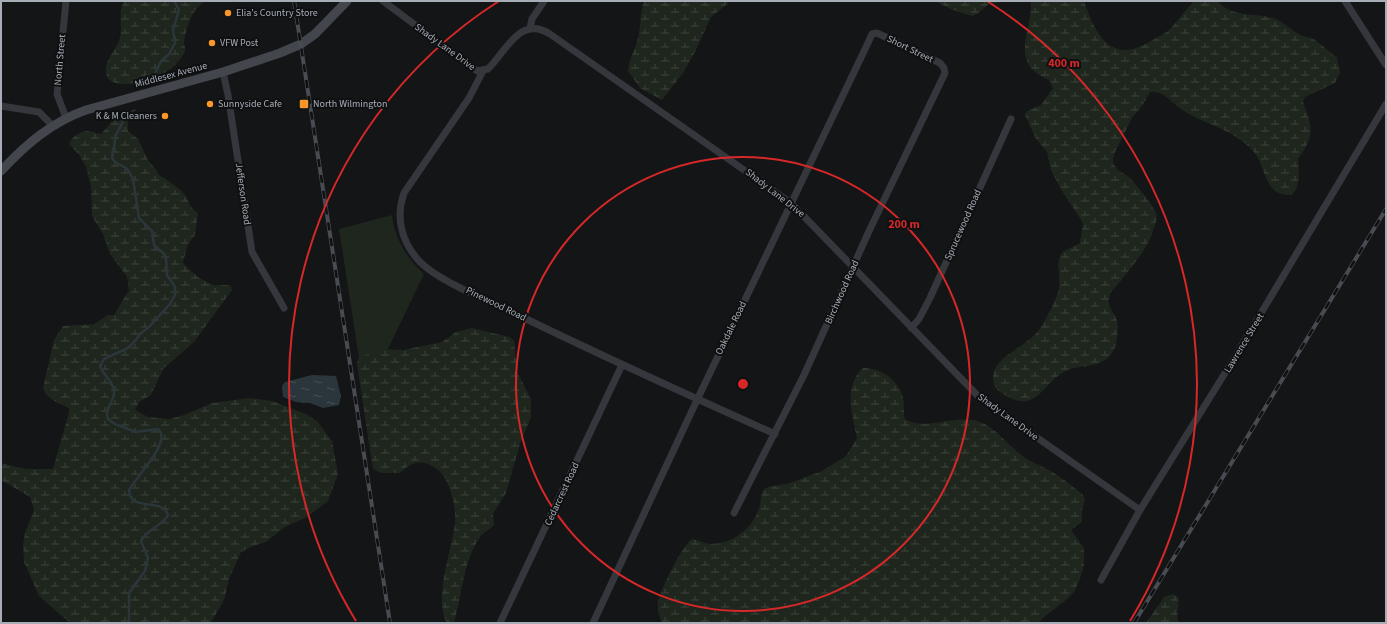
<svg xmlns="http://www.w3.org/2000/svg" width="1387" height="624" font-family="'Source Sans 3',sans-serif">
<defs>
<pattern id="wetland-marsh" width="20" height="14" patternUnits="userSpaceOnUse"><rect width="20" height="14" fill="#1e261e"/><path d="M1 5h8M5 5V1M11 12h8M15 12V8" fill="none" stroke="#3c433c"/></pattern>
<pattern id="water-ripples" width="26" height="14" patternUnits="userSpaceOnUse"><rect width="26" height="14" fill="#2a363b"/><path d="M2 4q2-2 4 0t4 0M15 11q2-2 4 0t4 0" fill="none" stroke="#465055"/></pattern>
</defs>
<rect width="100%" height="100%" fill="#141516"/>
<path fill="#1e261e" d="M392,215C394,238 407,258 424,274L365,397L339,229Z"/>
<g fill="url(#wetland-marsh)">
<path d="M125,1H206C192,8 186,28 184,43C184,46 186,48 185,51C180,62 171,69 162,75C150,83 104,93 106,70C106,57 118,48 120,37C123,25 117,10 125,1Z"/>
<path d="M644,1H731L711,17L695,52L683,73L662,100L640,88L628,71C629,58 635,50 638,38C641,25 640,13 644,1Z"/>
<polygon points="934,1 1008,1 989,4 977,14 972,16 953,10"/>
<path d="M1031,1H1084C1095,34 1111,65 1149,42C1156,38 1165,34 1170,29C1179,20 1185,10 1194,1H1217C1237,22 1262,9 1283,23C1289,27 1294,32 1301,35C1305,37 1311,37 1315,40C1323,45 1328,52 1337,57L1340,73L1335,83L1305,97L1303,102C1313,127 1315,136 1298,159C1299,171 1301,187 1291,195C1262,195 1267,167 1254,152C1234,128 1202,125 1178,107C1170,100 1161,90 1150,92L1142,106L1132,118L1114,154C1113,159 1112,162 1115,166C1118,172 1124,173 1129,177C1136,184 1152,204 1156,213C1158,218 1155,224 1154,228C1149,247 1134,264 1122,279C1118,286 1110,290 1109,299C1107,306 1115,314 1117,321C1119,329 1117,347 1112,353C1101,369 1082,364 1068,370C1040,383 1038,416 1003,394C996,389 993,387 993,377C994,355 1029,347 1041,327C1048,315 1056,301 1059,288C1061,278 1055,261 1062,253C1066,248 1075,247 1080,243L1083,223L1062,191L1051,170L1047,152L1036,139L1025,115L1027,111L1041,105L1053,88L1049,80C1008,63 1032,33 1031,1Z"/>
<path d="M136,109L128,122V131L138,139L148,160L157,171L159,175C166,179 180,188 185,195C191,204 187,205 198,213L195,235L188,244L183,262C186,269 207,284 214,285C220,286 225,284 231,286L232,290L194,342L163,369L151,395L139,402L135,410L148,417L170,419L184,415L212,403L250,398L272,401L306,414L318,422L332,441L338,474L328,501L307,517L285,527L266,542L253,546L241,552L229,579L224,600L211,623H70L39,596L24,562L23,545L25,533L34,510L30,497L1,480V463L26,469H53L69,412V408C59,403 46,399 43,388L54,340L63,326L94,324L108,315H114L129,290L127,277L110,254L103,234L92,216L91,187L86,167L80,156L69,144C70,138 81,130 89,131C93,131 96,134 101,134L117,116Z"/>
<path d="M472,328L509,337L514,340L517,372L531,399V417L520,444L506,493L493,514L494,525C490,529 483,533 480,537C463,562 462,595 454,623H447C433,599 452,549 455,523C456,511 453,498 449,487C446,477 439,469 430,465C417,459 409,465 400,473H382L373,469L357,364L358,359L378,349L403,350L442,342L456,332Z"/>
<path d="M863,368C880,368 895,377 902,394C905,402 903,412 905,419C926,432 957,413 980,422C995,427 1008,445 1020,454C1028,461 1038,464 1047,469C1060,476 1071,485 1082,494L1085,499L1082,510V522L1071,530L1084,548V565L1079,582L1074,592L1066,600L1043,618L1039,623L662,622C659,617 657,608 658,602C660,590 682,546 692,539C698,540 704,543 710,544C733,544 754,528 760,505C761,499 761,495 763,490L768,487L790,483L822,471L846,456L857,438C852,414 843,386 863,368Z"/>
<path d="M1173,594L1178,597C1180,605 1175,616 1179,623H1146L1164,597Z"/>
</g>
<polygon fill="url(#water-ripples)" points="312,375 336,376 341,396 339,405 323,408 310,403 296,402 283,397 282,386 285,382"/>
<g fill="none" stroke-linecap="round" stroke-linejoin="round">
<g stroke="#2a363b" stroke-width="2.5">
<polyline points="152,80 161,61 169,54 175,43 173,30 179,10 174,1"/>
<path d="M127,111V114L116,135L112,158L115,162L126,168L129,172L133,179L139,218L152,231L154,245L164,254L166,259L167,275L175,287V295L170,304L149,327L140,334L136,340L128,348L104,359L100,366C103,375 113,381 114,391C115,402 104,407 108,419L115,424L136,432L158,429C173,441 135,478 129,490C130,513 163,497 168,515C162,526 147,529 141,541L148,558L145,571L129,593V623"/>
<polyline points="147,623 161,623"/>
</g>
<g stroke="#35373c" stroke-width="7">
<polyline points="66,1 57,94 66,118"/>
<path d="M383,1L477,71L488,69C507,50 520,15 550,34L791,203L978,396L1140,510"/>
<polyline points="1345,1 1386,65"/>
<polyline points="530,28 532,19 544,1"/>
<path d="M483,71L469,98L404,193C395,218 402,243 420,262C440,282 490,301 516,314C602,356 688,395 775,434"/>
<polyline points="223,72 228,95 252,252 284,308"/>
<polyline points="1,106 39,112 52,125"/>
<polyline points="911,328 919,319 930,298 1011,119"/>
<polyline points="1101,580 1140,510 1230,365 1386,104"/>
<polyline points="500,623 622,365"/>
<polyline points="593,623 697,400 867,45 872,34 877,33 940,63 944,68 945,73 870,229 804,375 734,513"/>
</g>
<path stroke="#43464c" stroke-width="9" d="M1,171C26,144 52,122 86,110L223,72L280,53L301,44L315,34L347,1"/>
<defs>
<g id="rail">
<polyline points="294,1 390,623"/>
<polyline points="1134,623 1386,209"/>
</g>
</defs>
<use href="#rail" stroke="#484b51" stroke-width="4"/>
<use href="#rail" stroke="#0f1011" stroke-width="2.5" stroke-dasharray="8" stroke-linecap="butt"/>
</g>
<g fill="none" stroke="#d62828" stroke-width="2">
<circle cx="743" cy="384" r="227"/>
<path d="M356 621A454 454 0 0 1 499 1M987 1A454 454 0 0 1 1130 621"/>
</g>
<g fill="#f9972a" stroke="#0f1011" stroke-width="1.5">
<circle cx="228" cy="13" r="4"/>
<circle cx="212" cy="43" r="4"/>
<circle cx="210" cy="104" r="4"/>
<rect x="299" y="99" width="10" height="10" rx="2"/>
<circle cx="165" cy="116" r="4"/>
</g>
<g text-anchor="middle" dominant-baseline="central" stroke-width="4" stroke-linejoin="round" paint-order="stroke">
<g font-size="10" fill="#a6adb7" stroke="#0f1011" text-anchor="start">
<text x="236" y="13">Elia's Country Store</text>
<text x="220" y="43">VFW Post</text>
<text x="218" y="104">Sunnyside Cafe</text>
<text x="313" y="104">North Wilmington</text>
<text x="157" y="116" text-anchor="end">K &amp; M Cleaners</text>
</g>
<g font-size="10" fill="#a6adb7" stroke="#0f1011">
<text transform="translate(445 47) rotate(36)">Shady Lane Drive</text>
<text transform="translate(910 49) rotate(26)">Short Street</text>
<text transform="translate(60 60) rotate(-85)">North Street</text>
<text transform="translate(171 75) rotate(-15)">Middlesex Avenue</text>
<text transform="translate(775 193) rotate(38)">Shady Lane Drive</text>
<text transform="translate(243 194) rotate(82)">Jefferson Road</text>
<text transform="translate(963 225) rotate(-66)">Sprucewood Road</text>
<text transform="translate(842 292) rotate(-66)">Birchwood Road</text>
<text transform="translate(496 304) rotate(26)">Pinewood Road</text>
<text transform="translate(731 328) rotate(-64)">Oakdale Road</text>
<text transform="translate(1244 343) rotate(-59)">Lawrence Street</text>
<text transform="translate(1008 417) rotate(36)">Shady Lane Drive</text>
<text transform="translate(562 494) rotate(-65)">Cedarcrest Road</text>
</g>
</g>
<circle cx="743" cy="384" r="6" fill="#d62828" stroke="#0f1011" stroke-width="2"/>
<g font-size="12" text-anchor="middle" font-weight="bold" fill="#d62828" stroke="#0f1011" stroke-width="4" stroke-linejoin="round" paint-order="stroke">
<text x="1064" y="67">400 m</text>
<text x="904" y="228">200 m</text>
</g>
<rect width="1387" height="624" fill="none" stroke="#a6adb7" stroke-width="4"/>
</svg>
